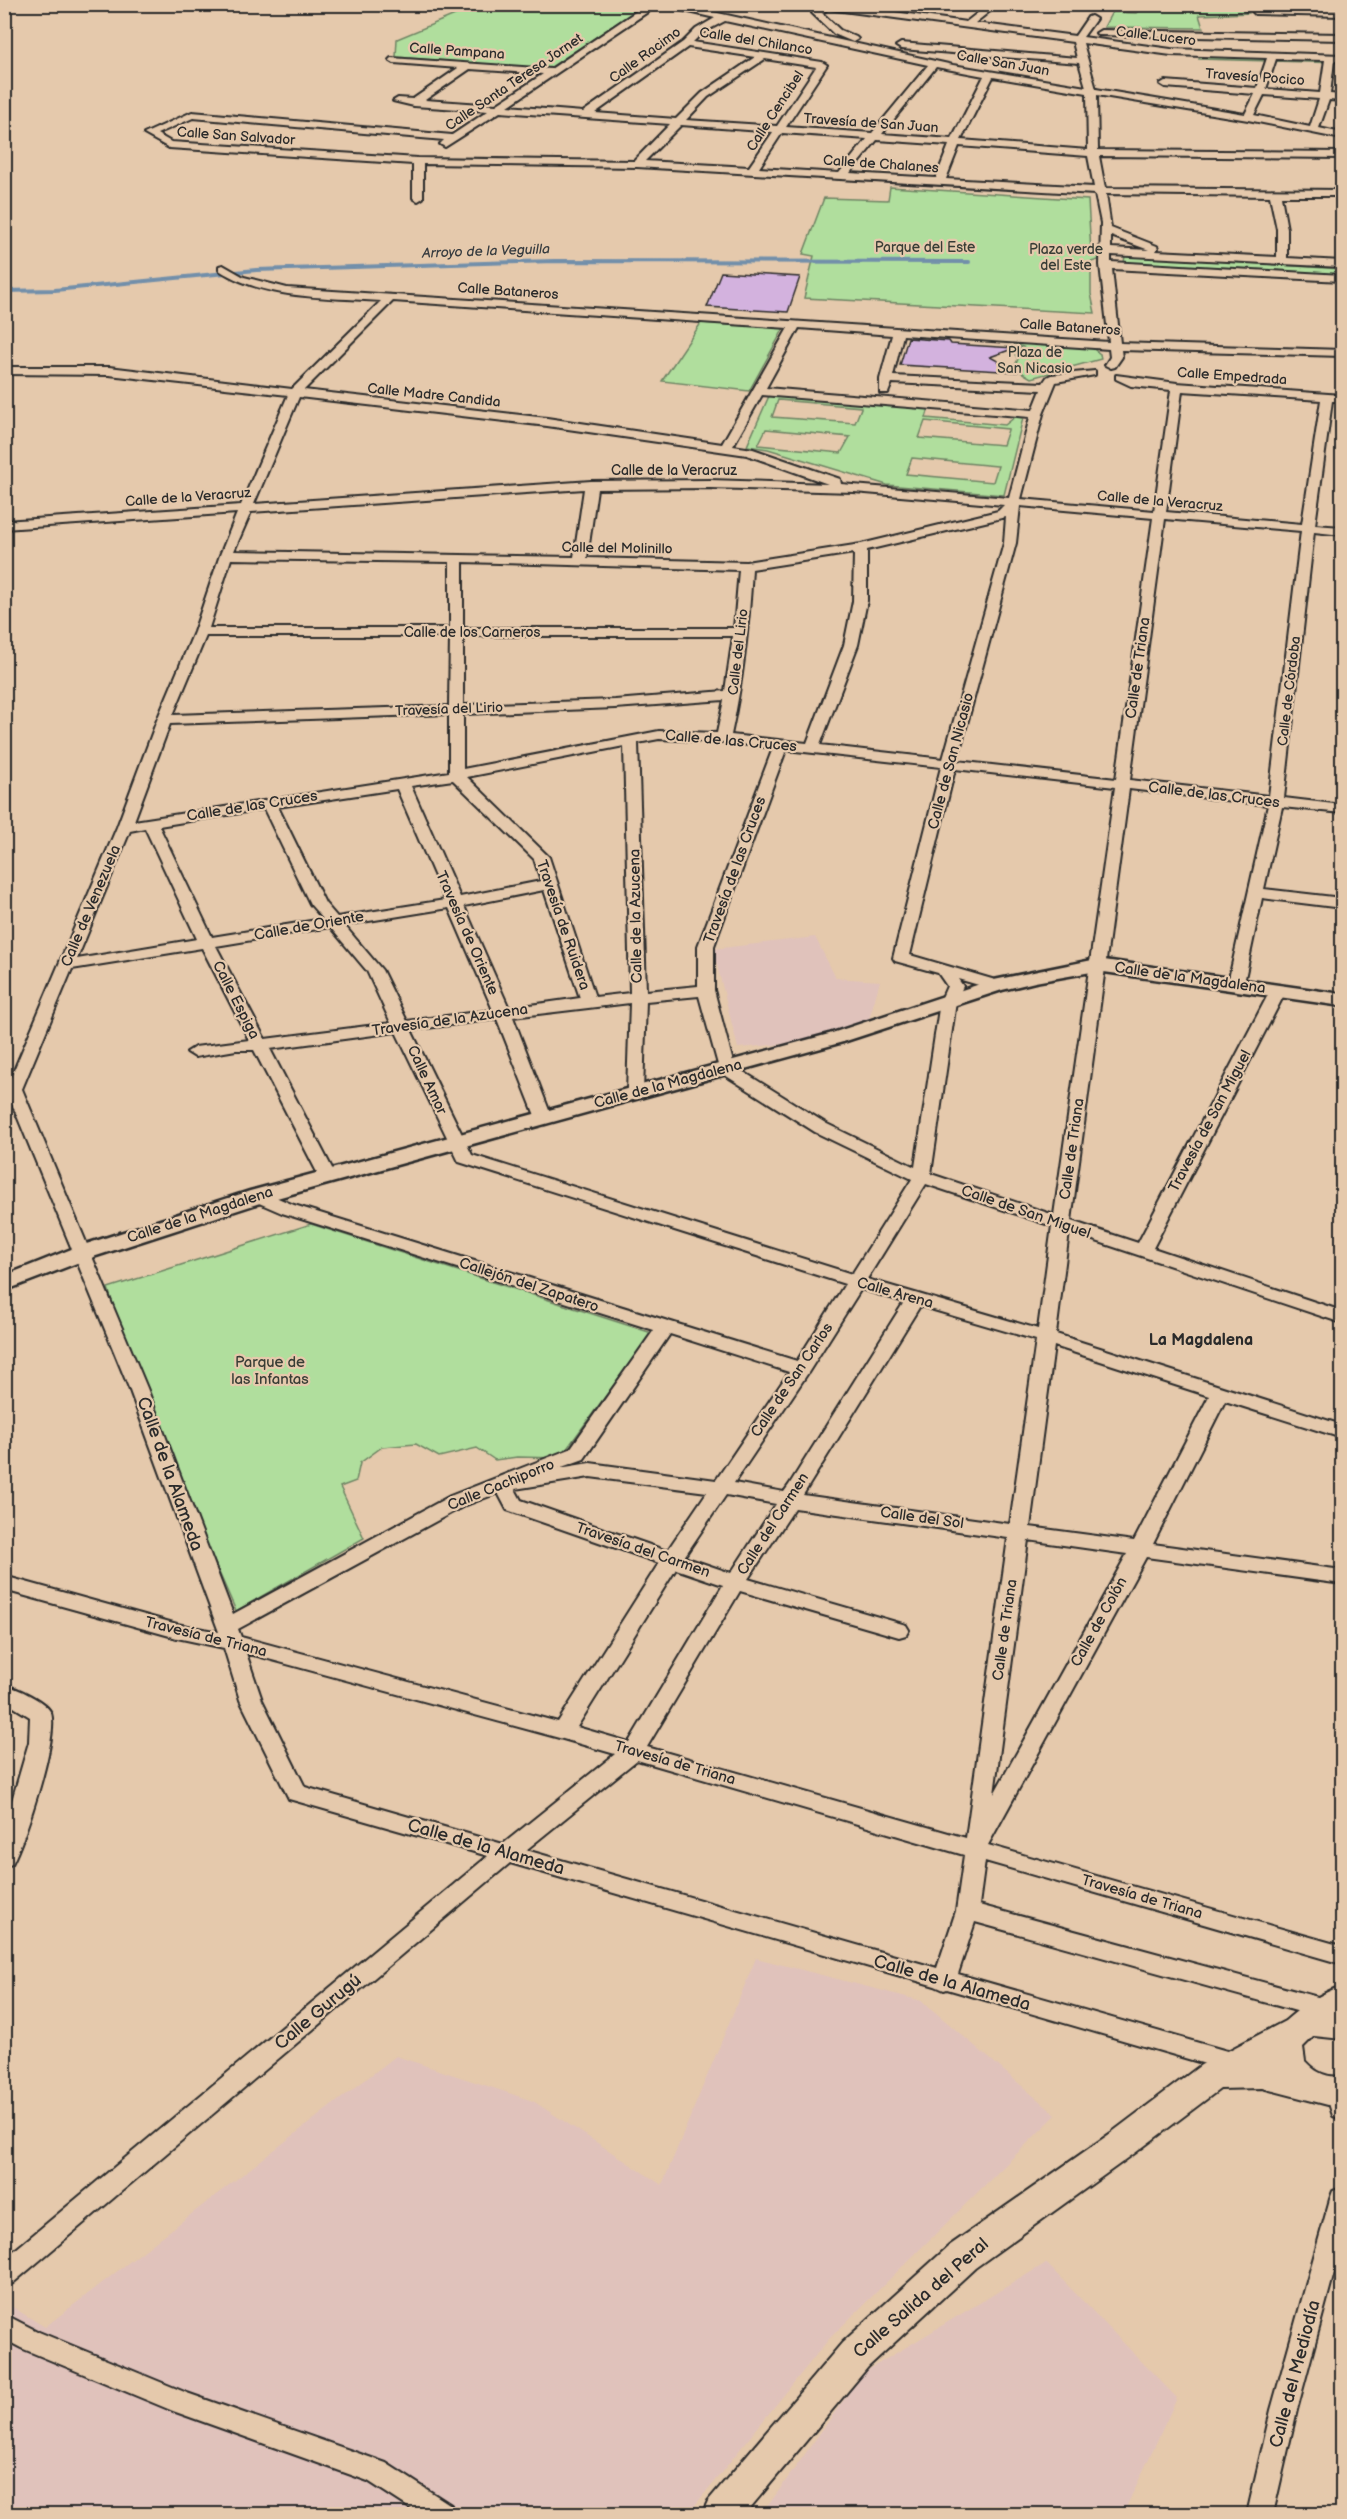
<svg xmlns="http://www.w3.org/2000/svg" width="1347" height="2519" font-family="'Balsamiq Sans',sans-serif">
<rect width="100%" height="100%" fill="#e5c9ac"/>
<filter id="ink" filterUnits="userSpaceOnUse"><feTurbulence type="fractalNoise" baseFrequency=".0167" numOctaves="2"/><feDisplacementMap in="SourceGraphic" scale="12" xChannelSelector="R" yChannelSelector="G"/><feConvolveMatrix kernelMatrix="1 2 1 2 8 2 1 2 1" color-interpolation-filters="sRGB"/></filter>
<g filter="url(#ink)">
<g fill="#e0c2bb">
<polygon points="815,937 836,978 880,981 868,1023 796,1043 738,1048 713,949"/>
<polygon points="756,1958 922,2001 1056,2115 829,2339 688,2514 5,2514 4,2302 45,2327 396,2056 533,2101 662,2185"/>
<polygon points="1046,2263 1177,2398 1123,2514 762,2514 863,2373"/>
</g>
<g fill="#b0de9d" stroke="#6e8464" stroke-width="1.5" fill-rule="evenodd">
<polygon points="641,4 645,5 548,69 396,57 397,39 479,5"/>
<polygon points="1146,5 1235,5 1248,13 1199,15 1203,28 1104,27 1112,12 1137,13"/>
<polygon points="1201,55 1342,56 1342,63 1199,59"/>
<polygon points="890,187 1088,200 1091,253 1105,258 1091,262 1091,294 1095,313 804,298 814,256 803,254 824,198 888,200"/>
<polygon points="1125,255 1342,269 1342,276 1124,263"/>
<polygon points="701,323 784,328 749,391 662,381"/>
<polygon points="1014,341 1092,348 1100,354 1101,359 1031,378 1014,368 1018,359 1013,351 1023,347 1012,343"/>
<path d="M769,396L929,408L926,418L1005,425L1015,417L1023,418L1004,495L887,485L768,449L747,446ZM778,400L861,407V408L855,423L772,417ZM925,421L1008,429V430L1003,445L919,438ZM766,429L850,437L841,453L758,445ZM912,458L997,466H998L993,482L906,474Z"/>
<polygon points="311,1224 652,1333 560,1458 517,1457 495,1460 477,1448 439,1457 416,1444 382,1447 360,1463 356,1481 340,1487 364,1538 236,1611 138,1388 108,1288"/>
</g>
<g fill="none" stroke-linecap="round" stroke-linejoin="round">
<polyline stroke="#728faa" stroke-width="4" points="4,291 55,290 256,270 554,261 969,262"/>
</g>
<g fill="#d3b2de" stroke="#2b2b2b" stroke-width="1.5">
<polygon points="721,272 800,277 788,312 707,307"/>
<polygon points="908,338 949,341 951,344 1015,348 990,357 1018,372 900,365"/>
</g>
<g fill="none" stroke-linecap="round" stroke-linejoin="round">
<defs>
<g id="minor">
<path d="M647,4H677L953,65L1086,87L1079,63L901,49L896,46L901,43L1077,58L1073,42L828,9L822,13L840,30L856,37L858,39L853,42L834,34L812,13L818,7L809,4H837L966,22L989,4H999L975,23L1075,36L1088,17L1091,16L1096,19L1083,37L1171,49L1342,55V61H1334L1330,94L1342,95V101L1329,100L1319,128L1342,133V139L1248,120L1097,95L1098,150L1342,152V158L1099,156L1105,188L1342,190V196H1281L1287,229V258L1342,261V267L1111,255V262L1342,275V281L1112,269L1120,343L1342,350V356L1121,350L1122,357L1115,367L1111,368L1105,365L1110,357L1109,349L903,335L893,376L1043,383L1047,377L1051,375L1095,371V375L1056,382L1043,414L1021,499L1154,511L1171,390L1131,386L1116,379V375L1177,383L1342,395V401H1332L1315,525L1342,527V535L1314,532L1284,798L1342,805V813L1282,807L1264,889L1342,898V908L1262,898L1244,983L1242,986H1230L1228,983L1268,805L1129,789L1071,1221L1138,1243L1270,991L1272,988H1284L1286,991L1153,1248L1342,1311V1323L1069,1232L1056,1334L1342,1425V1438L1225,1401L1153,1544L1342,1570V1584L1146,1557L988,1845L1342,1946V1964L985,1861L979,1905L1325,1999L1333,2002L1337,2009L1333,2016L1325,2019L975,1922L958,1974L1241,2055L1245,2062L1241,2069L1233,2072L947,1989L944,1990L935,1986L510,1863L13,2283L4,2286V2259L488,1856L289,1799L240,1700L224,1648L177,1638L4,1590V1576L177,1624L219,1632L129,1388L6,1089L117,827L157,720L194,632L220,555L237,513L4,529V521L241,505L288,395L109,375L4,374V367H109L292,389L381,301C327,297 266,300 219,270V266L223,265L244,277L287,288L1109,342L1100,265L1101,223L1095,194L637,167L423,164V198L418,201L413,198V164L169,148L144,134L192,112L452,135L488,111L414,106L393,101L398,98L413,99L458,68L394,63L389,60L391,58L551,69ZM658,5L715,18L696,29L683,42L583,112L508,106ZM725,21L928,65L872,133L786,127L827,65L822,62L693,42L702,33ZM1083,43L1171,55L1267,58L1257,88L1165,81L1160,84L1165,87L1255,94L1245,114L1096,89ZM688,47L755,57L702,93L676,119L595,113ZM765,59L816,67L777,126L686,120L708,97ZM1276,59L1325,60L1320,93L1266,89ZM936,67L984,76L952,139L882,134ZM470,69L543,74L496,105L425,100ZM993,77L1087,93L1088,150L961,140ZM1264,95L1319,99L1310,127L1254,115ZM500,112L670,124L634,161L418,158L171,142L157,134L193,118L444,140L440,144L445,147ZM681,125L773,132L749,167L645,161ZM782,133L867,139L839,173L759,168ZM877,140L949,145L936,178L850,173ZM959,146L1088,156L1094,187L946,179ZM1106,194L1270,196L1277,229V257L1156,251L1158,248L1157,246L1111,228ZM1111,236L1149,250L1111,248ZM393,301L788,328L722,444L547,418L304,390ZM799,328L892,335L880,379V393H888L892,383L1041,390L1033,410L766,388ZM1182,391L1321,400L1302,524L1166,512ZM762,395L1030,417L1009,498L841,484L840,479L753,449L733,446ZM299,397L547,426L747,455L828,484L710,480L591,481L254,504ZM710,488L854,492L1004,505L998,511L861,544L746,562L587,558L597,489ZM584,489L574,557L234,551L251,512ZM1020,506L1153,518L1116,779L957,761L1016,543ZM1006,517L1004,543L943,759L820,745L858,645L867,601V550ZM1165,519L1301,531L1269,796L1130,780ZM854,553L853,601L844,645L807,743L731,735C743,680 749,626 752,569ZM231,559L450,562V628H209ZM463,562L739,570L734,628H463ZM206,636H450L449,706L173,715ZM463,636H733L725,691L615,700L463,705ZM724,700L717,733L659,731L463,769V714L615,708ZM449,714V772L134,821L170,724ZM659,739L723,742L773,748L698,946V986L646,991L638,743ZM624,746L630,993L595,997L549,857L467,777ZM786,750L941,767L893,958L895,961L938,973L947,986L940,1002L915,1167L827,1124L734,1066L714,990V946ZM955,769L1115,787L1054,1215L931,1174L956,1002L963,986L958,979L996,990L1004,985L1002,982L910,955ZM453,780L534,859L541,881L460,897L411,786ZM397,789L445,900L337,917L325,903L278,807ZM264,809L310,904L323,919L212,937L159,826ZM145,828L197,939L77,959L130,831ZM544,890L580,998L509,1008L464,906ZM449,908L493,1010L407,1021L382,970L344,925ZM330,927L367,971L391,1023L265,1039L216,946ZM202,948L249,1040L195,1047L187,1052L195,1057L236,1050H254L321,1180H333L336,1176L270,1049L396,1032L459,1162L845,1284L797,1361L294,1205L264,1192H252L249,1196L252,1200L282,1213L654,1330L570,1449L450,1496L233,1614L147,1388L22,1089L72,969ZM699,996L720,1072L815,1132L912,1179L852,1274L472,1155L411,1030L497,1019L536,1118L538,1122H550L552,1118L513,1017L630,1003L627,1092L635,1097L643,1092L646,1001ZM926,1184L1052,1226L1038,1329L867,1279ZM861,1289L904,1302L789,1485L784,1492L734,1483L808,1373ZM920,1306L1036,1340L1010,1524L803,1495ZM670,1334L789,1372L716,1480L590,1463L559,1468L584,1459ZM1054,1346L1209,1396L1134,1541L1030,1527ZM590,1477L707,1492L667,1551L521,1500L515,1489ZM498,1493L507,1510L659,1563L558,1722L241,1637L238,1629L464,1506ZM726,1495L776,1504L731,1573L684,1557ZM795,1508L1008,1538L966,1838L647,1747L740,1591L899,1637L906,1635L909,1630L906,1625L748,1579ZM1028,1540L1127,1554L994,1794ZM676,1569L723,1585L629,1742L577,1727ZM246,1653L563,1739L615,1754L503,1844L305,1787L262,1700ZM637,1760L964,1855L956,1911L937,1968L526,1850Z"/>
<polygon points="1258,9 1342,10 1342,16 1255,14 1253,12"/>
<polygon points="1101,30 1342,34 1342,40 1098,35 1096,33"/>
<path d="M4,1685C16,1687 47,1702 51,1713C59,1737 25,1840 12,1864L4,1867V1828L29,1742L30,1717L4,1701Z"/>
<polygon points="1337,2081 1342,2083 1342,2119 1333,2116 1325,2091 1329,2084"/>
<polygon points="1342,2188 1342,2243 1297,2410 1273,2514 1247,2514 1271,2410 1330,2199 1333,2191"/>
<polygon points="4,2314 39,2332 187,2393 386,2463 451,2505 454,2514 419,2514 368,2481 173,2411 21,2348 4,2339"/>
</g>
<polygon id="tertiary" points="1097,959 1342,994 1342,1006 1097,971 1035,982 1002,990 843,1042 266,1201 90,1258 4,1291 4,1276 74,1248 250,1191 829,1034 989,981"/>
<path id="secondary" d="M1342,1986V2039L1314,2036L1303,2047L1305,2061C1316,2073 1327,2078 1342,2076V2104L1328,2105L1262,2088L1220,2089L1135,2153L975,2268L868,2367L745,2514H702L708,2501L842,2343L949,2246L1111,2133L1201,2065L1285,2021C1301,2007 1321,1993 1342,1986Z"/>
</defs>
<use href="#minor" stroke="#2b2b2b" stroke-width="4"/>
<use href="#tertiary" stroke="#2b2b2b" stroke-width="5"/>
<use href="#secondary" stroke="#2b2b2b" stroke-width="4"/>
<use href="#minor" fill="#e5c9ac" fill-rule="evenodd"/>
<use href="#tertiary" fill="#e5c9ac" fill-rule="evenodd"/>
<use href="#secondary" fill="#e5c9ac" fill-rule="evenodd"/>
</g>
</g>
<g text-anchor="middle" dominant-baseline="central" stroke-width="4.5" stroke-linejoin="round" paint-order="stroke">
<g font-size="14" fill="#2b2b2b" stroke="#e5c9ac">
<text transform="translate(1156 36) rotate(7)">Calle Lucero</text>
<text transform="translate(756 41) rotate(9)">Calle del Chilanco</text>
<text transform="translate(457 51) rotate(4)">Calle Pampana</text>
<text transform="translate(645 55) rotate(-36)">Calle Racimo</text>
<text transform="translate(1003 63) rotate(10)">Calle San Juan</text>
<text transform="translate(1255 77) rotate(4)">Travesía Pocico</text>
<text transform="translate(514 82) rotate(-34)">Calle Santa Teresa Jornet</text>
<text transform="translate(775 111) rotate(-57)">Calle Cencibel</text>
<text transform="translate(871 123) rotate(4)">Travesía de San Juan</text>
<text transform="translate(236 136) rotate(4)">Calle San Salvador</text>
<text transform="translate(881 164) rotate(4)">Calle de Chalanes</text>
<text transform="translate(508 291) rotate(4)">Calle Bataneros</text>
<text transform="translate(1070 327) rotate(4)">Calle Bataneros</text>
<text transform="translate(1232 376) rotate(4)">Calle Empedrada</text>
<text transform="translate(434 395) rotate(6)">Calle Madre Candida</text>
<text x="674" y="470">Calle de la Veracruz</text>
<text transform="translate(188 497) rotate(-4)">Calle de la Veracruz</text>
<text transform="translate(1160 501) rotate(5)">Calle de la Veracruz</text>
<text transform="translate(617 548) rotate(1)">Calle del Molinillo</text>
<text x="472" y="632">Calle de los Carneros</text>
<text transform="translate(738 652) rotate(-83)">Calle del Lirio</text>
<text transform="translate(1289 691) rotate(-83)">Calle de Córdoba</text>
<text transform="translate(449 709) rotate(-2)">Travesía del Lirio</text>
</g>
<g font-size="14" fill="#383d36" stroke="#e5c9ac">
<text x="925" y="247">Parque del Este</text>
<text x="1066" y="249">Plaza verde<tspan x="1066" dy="16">del Este</tspan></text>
<text x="1035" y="352">Plaza de<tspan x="1035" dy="16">San Nicasio</tspan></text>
</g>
<g font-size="14" font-style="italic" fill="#373c40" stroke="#e5c9ac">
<text transform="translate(486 251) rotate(-2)">Arroyo de la Veguilla</text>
</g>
<g font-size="15" fill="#2b2b2b" stroke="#e5c9ac">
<text transform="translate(1138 668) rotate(-82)">Calle de Triana</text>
<text transform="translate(731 741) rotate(5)">Calle de las Cruces</text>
<text transform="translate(951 761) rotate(-75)">Calle de San Nicasio</text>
<text transform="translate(1214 795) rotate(7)">Calle de las Cruces</text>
<text transform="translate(252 806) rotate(-9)">Calle de las Cruces</text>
<text transform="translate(735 870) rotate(-70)">Travesía de las Cruces</text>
<text transform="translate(91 906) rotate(-67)">Calle de Venezuela</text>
<text transform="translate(636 916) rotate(-91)">Calle de la Azucena</text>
<text transform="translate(563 925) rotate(71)">Travesía de Ruidera</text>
<text transform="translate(309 926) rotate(-10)">Calle de Oriente</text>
<text transform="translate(467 933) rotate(66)">Travesía de Oriente</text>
<text transform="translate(1190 978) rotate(8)">Calle de la Magdalena</text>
<text transform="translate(236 1000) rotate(63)">Calle Espiga</text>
<text transform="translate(450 1020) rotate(-8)">Travesía de la Azucena</text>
<text transform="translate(427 1080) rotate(65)">Calle Amor</text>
<text transform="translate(668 1084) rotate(-15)">Calle de la Magdalena</text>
<text transform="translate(1210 1121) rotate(-62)">Travesía de San Miguel</text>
<text transform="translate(1072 1149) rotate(-82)">Calle de Triana</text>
<text transform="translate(1026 1212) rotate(19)">Calle de San Miguel</text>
<text transform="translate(200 1215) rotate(-18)">Calle de la Magdalena</text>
<text transform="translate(529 1285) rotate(18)">Callejón del Zapatero</text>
<text transform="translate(895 1293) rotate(16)">Calle Arena</text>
<text transform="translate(792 1380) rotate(-56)">Calle de San Carlos</text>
<text transform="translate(501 1485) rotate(-22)">Calle Cachiporro</text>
<text transform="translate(922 1518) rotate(8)">Calle del Sol</text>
<text transform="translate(773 1524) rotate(-57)">Calle del Carmen</text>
<text transform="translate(643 1550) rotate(19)">Travesía del Carmen</text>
<text transform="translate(1099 1622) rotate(-61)">Calle de Colón</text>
<text transform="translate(1005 1630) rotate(-82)">Calle de Triana</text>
<text transform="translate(206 1637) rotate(14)">Travesía de Triana</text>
<text transform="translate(675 1763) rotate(16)">Travesía de Triana</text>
<text transform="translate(1142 1897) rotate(16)">Travesía de Triana</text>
</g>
<g font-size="15" fill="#383d36" stroke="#e5c9ac">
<text x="270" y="1362">Parque de<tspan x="270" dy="17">las Infantas</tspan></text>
</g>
<g font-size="16" font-weight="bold" fill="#2b2b2b" stroke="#e5c9ac">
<text x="1201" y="1340">La Magdalena</text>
</g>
<g font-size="18" fill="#2b2b2b" stroke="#e5c9ac">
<text transform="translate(170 1474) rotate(70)">Calle de la Alameda</text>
<text transform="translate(486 1847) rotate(16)">Calle de la Alameda</text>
<text transform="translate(952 1983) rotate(16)">Calle de la Alameda</text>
<text transform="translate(318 2012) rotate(-40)">Calle Gurugú</text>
<text transform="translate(921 2298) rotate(-41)">Calle Salida del Peral</text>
<text transform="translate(1295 2374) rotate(-75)">Calle del Mediodía</text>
</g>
</g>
<rect width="1347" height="2519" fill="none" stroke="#e5c9ac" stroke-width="24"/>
<rect x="12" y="12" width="1323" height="2495" fill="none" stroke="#2b2b2b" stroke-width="2" filter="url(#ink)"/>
</svg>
